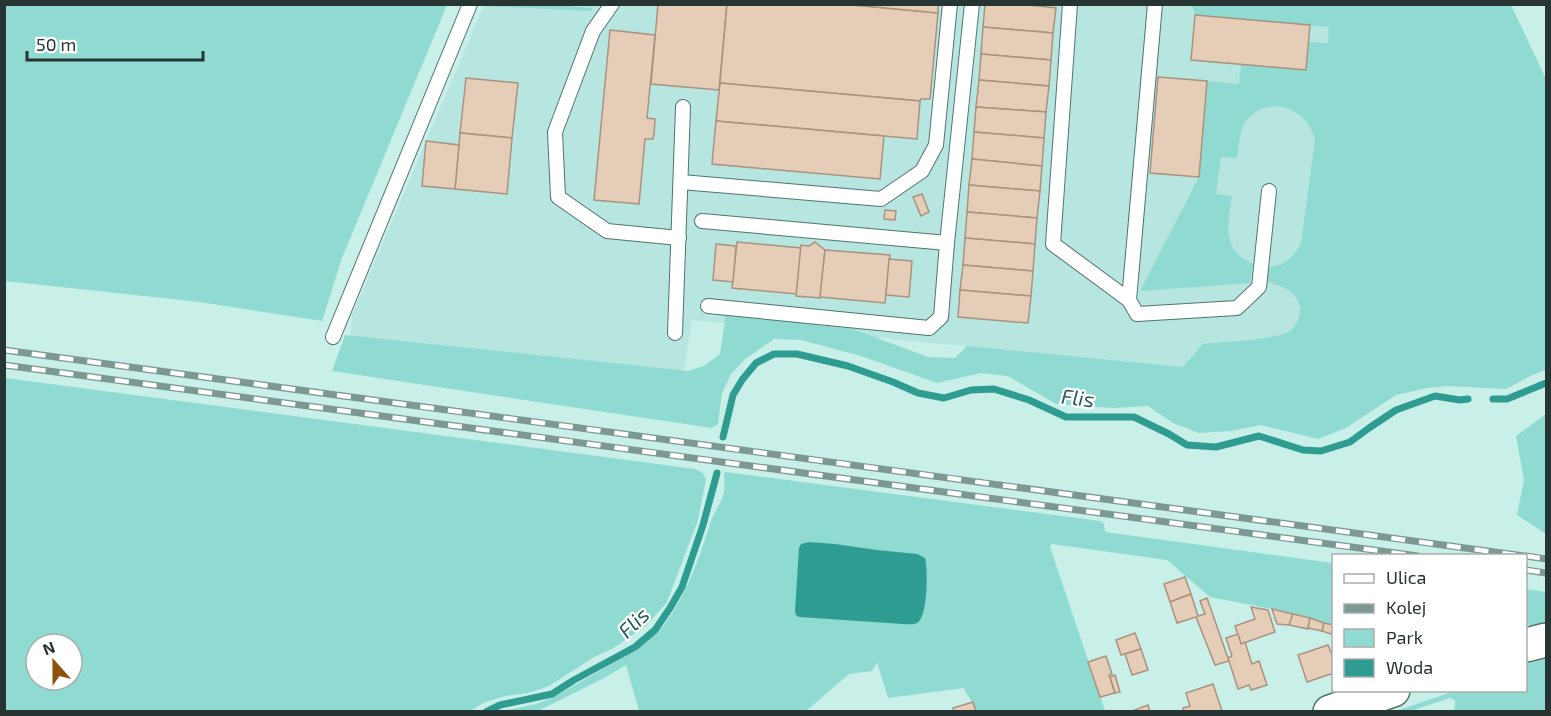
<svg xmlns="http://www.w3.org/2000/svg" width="1551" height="716" font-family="'Exo 2',sans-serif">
<rect width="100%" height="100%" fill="#c9efe9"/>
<polygon fill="#b6e6df" points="484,5 1365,5 1316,380 692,320 680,392 350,354 352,315"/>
<g fill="#8fdad1" fill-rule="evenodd">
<polygon points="5,4 447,5 342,258 322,321 200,302 5,281"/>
<polygon points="485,4 566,5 567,6 592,8 592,11 484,6"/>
<path d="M1192,5H1511L1546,79V370L1530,376L1506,389L1447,386L1427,388L1396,395L1346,428L1318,439L1261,425L1231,431L1199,433L1173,423L1148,406L1113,408L1056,404L1008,376L981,373L937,383L861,356L801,340L774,339L745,359L731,374L722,393L718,424L712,428L332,371L345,335L688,371L704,366L720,354L726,314L853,329L928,357L955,358L967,346L1183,367L1203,344C1222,342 1274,340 1288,332C1294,329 1299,320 1300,313C1301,304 1297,298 1291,292C1284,286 1273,285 1265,280L1267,267C1284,267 1294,257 1301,243L1315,140C1308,108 1268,93 1246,121C1239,132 1239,146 1237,158L1221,157L1216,194L1232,196C1228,225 1221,250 1253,264L1250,283L1140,291L1199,177L1207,81L1239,84L1241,64L1306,69L1309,42L1328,43L1329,27L1195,15Z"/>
<path d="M5,378L695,469L702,472L706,479L698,520L667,602L647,625L612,649L594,657L549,686L528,693L505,696L485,702L468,712L5,711ZM36,644H72V680H36Z"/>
<polygon points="1546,414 1546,534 1517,515 1524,480 1516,436"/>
<path d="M725,472L1100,521L1104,524L1105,532L1333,563V625L1272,609L1210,597L1167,560L1052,544L1050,547L1105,711H976C973,702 968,697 964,688L888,698L877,662L872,671L849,674L806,711H639L626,665L604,678L538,711L498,712L536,704L554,697L636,650C645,643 656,635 663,626C686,597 700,556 711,521C715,511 722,502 724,492C725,486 724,479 724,473Z"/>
<polygon points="1526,589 1546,592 1546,623 1532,628 1527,622"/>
<polygon points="1546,659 1546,711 1454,711 1455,705 1455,700 1450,698 1410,711 1396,711 1446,694 1448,691 1526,690 1526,664"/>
</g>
<path fill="#2f9c92" d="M809,542L835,544L877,550L917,554L925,558C928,569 928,617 917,623C913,625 907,624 903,624L799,617L796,615L795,611L799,548L801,544Z"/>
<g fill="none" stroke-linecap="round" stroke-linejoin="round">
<g stroke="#2f9c92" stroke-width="7">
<polyline points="1493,399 1507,399 1546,383"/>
<polyline points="723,437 733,395 742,380 756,363 774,354 797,354 848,366 893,382 918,393 944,398 971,390 994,389 1029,400 1066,417 1134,417 1169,434 1187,445 1216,447 1259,436 1303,450 1321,451 1350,442 1369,428 1396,410 1435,396 1460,400 1468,399"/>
<polyline points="486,712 500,705 552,694 574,680 635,647 655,630 670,608 682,587 703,525 717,473"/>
</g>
</g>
<g fill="#e5cdb7" stroke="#aa937e" stroke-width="1.5">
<polygon points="658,4 727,4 719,90 651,84"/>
<polygon points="727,4 843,4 938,13 930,99 921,99 920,101 720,83"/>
<polygon points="843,4 938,4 938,13"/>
<polygon points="985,4 1020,4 1056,8 1053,33 983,27"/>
<polygon points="1195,15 1310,25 1306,70 1191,60"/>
<polygon points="983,27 1053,33 1051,60 981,54"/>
<polygon points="610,30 655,35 647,118 655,119 654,134 653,139 645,139 639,204 594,200"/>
<polygon points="981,54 1051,60 1049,86 979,80"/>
<polygon points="1158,77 1207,81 1199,177 1150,173"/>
<polygon points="466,78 518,83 512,138 460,133"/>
<polygon points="979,80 1049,86 1046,112 976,107"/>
<polygon points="720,83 920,101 917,139 716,121"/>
<polygon points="976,107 1046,112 1044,138 974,132"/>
<polygon points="716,121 884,136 880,179 712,164"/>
<polygon points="974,132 1044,138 1042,166 972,159"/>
<polygon points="460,133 512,138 507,194 455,189"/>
<polygon points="426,141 459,145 455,189 422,186"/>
<polygon points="972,159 1042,166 1040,191 969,185"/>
<polygon points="969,185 1040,191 1037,218 967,212"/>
<polygon points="922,194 929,212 921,216 913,197"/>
<polygon points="885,210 896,211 895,220 884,219"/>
<polygon points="967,212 1037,218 1035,244 965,238"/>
<polygon points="965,238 1035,244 1033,271 963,265"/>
<polygon points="737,242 801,248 797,294 732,288"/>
<polygon points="815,242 825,250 820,298 796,296 801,245 809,246"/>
<polygon points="716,244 736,246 733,282 713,280"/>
<polygon points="825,250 890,255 885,303 820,297"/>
<polygon points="889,259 912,261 909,297 886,295"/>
<polygon points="963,265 1033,271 1031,296 960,290"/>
<polygon points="960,290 1031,296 1028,323 958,317"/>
<polygon points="1185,577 1191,594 1170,602 1164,584"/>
<polygon points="1191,594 1198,616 1205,614 1200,601 1207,598 1229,661 1215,665 1196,617 1177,623 1170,602"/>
<polygon points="1251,607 1268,610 1275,632 1241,644 1235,626 1255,619"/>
<polygon points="1272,609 1293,614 1289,625 1277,624"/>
<polygon points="1293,614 1310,618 1308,629 1289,625"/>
<polygon points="1310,618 1324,623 1322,631 1308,628"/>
<polygon points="1324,623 1334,625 1334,635 1322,631"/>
<polygon points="1135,633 1141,649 1121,655 1116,640"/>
<polygon points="1238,634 1241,644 1245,642 1252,664 1259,661 1267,685 1251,690 1249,685 1238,689 1228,658 1232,656 1226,638"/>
<polygon points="1328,645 1334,660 1334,673 1307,682 1298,655"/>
<polygon points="1141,649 1148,670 1132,675 1125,654"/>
<polygon points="1106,656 1112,674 1109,675 1115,693 1100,697 1088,662"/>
<polygon points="1115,675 1120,692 1115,693 1110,677"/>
<polygon points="1213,684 1222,711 1184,712 1183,708 1190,706 1186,693"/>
<polygon points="973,702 976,712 954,712 953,708"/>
<polygon points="1148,705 1150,712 1130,712"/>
</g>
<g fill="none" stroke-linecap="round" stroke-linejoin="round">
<defs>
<g id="lane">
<polyline points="612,4 593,31 555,132 558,197 607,231 679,238"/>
<polyline points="1070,4 1053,244 1129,300"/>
<polyline points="1155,4 1129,300 1137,314 1237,308 1259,287 1269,191"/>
<polyline points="681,182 881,199 922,171 936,145 950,4"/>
<polyline points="702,221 947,243"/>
<polyline points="708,306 929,328 941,317 947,243 972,4"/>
<polyline points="675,333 683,107"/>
<polyline points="333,337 470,4"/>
</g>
<g id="secondary">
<polyline points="1526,645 1546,640"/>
<polyline points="1330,712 1393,690"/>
</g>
</defs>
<use href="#lane" stroke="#51736f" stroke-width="16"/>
<use href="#secondary" stroke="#51736f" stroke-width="36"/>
<use href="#lane" stroke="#fff" stroke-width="14"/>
<use href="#secondary" stroke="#fff" stroke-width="33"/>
<defs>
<g id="rail">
<polyline points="4,350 1524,556"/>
<polyline points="4,365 1418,556"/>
<polyline points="1526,556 1546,559"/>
<polyline points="1526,570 1546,573"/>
</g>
</defs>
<use href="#rail" stroke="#7d9894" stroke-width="7"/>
<use href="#rail" stroke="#fff" stroke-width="4.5" stroke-dasharray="14" stroke-linecap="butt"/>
</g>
<g text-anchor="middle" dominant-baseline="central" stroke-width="4.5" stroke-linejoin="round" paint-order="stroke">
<g font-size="21" font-style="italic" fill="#235c56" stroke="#fff">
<text transform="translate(1078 397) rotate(7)">Flis</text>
<text transform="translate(633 622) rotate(-44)">Flis</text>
</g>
</g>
<rect width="1551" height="716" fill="none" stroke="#263533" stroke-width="12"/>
<rect x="1332" y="554" width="195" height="138" fill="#ffffff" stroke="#a8aead" stroke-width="1.5"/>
<rect x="1344" y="574" width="30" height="9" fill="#ffffff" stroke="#a8aead" stroke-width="1.5"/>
<text x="1386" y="584" font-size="18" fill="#263533">Ulica</text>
<rect x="1344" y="604" width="30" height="9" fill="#7d9894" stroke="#a8aead" stroke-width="1.5"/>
<text x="1386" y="614" font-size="18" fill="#263533">Kolej</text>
<rect x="1344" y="629" width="30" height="18" fill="#8fdad1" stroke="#a8aead" stroke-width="1.5"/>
<text x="1386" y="644" font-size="18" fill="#263533">Park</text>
<rect x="1344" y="659" width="30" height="18" fill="#2f9c92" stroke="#a8aead" stroke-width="1.5"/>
<text x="1386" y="674" font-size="18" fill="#263533">Woda</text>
<g transform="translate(54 662) rotate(339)"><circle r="28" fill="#ffffff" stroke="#a8aead" stroke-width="1.5"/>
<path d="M0-4.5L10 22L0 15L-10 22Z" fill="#8c520b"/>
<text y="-9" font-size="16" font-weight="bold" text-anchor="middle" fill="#263533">N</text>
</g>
<path d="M27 51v9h176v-9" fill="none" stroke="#263533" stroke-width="3"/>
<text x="36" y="51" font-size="18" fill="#263533" stroke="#ffffff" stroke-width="4.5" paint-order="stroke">50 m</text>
</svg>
